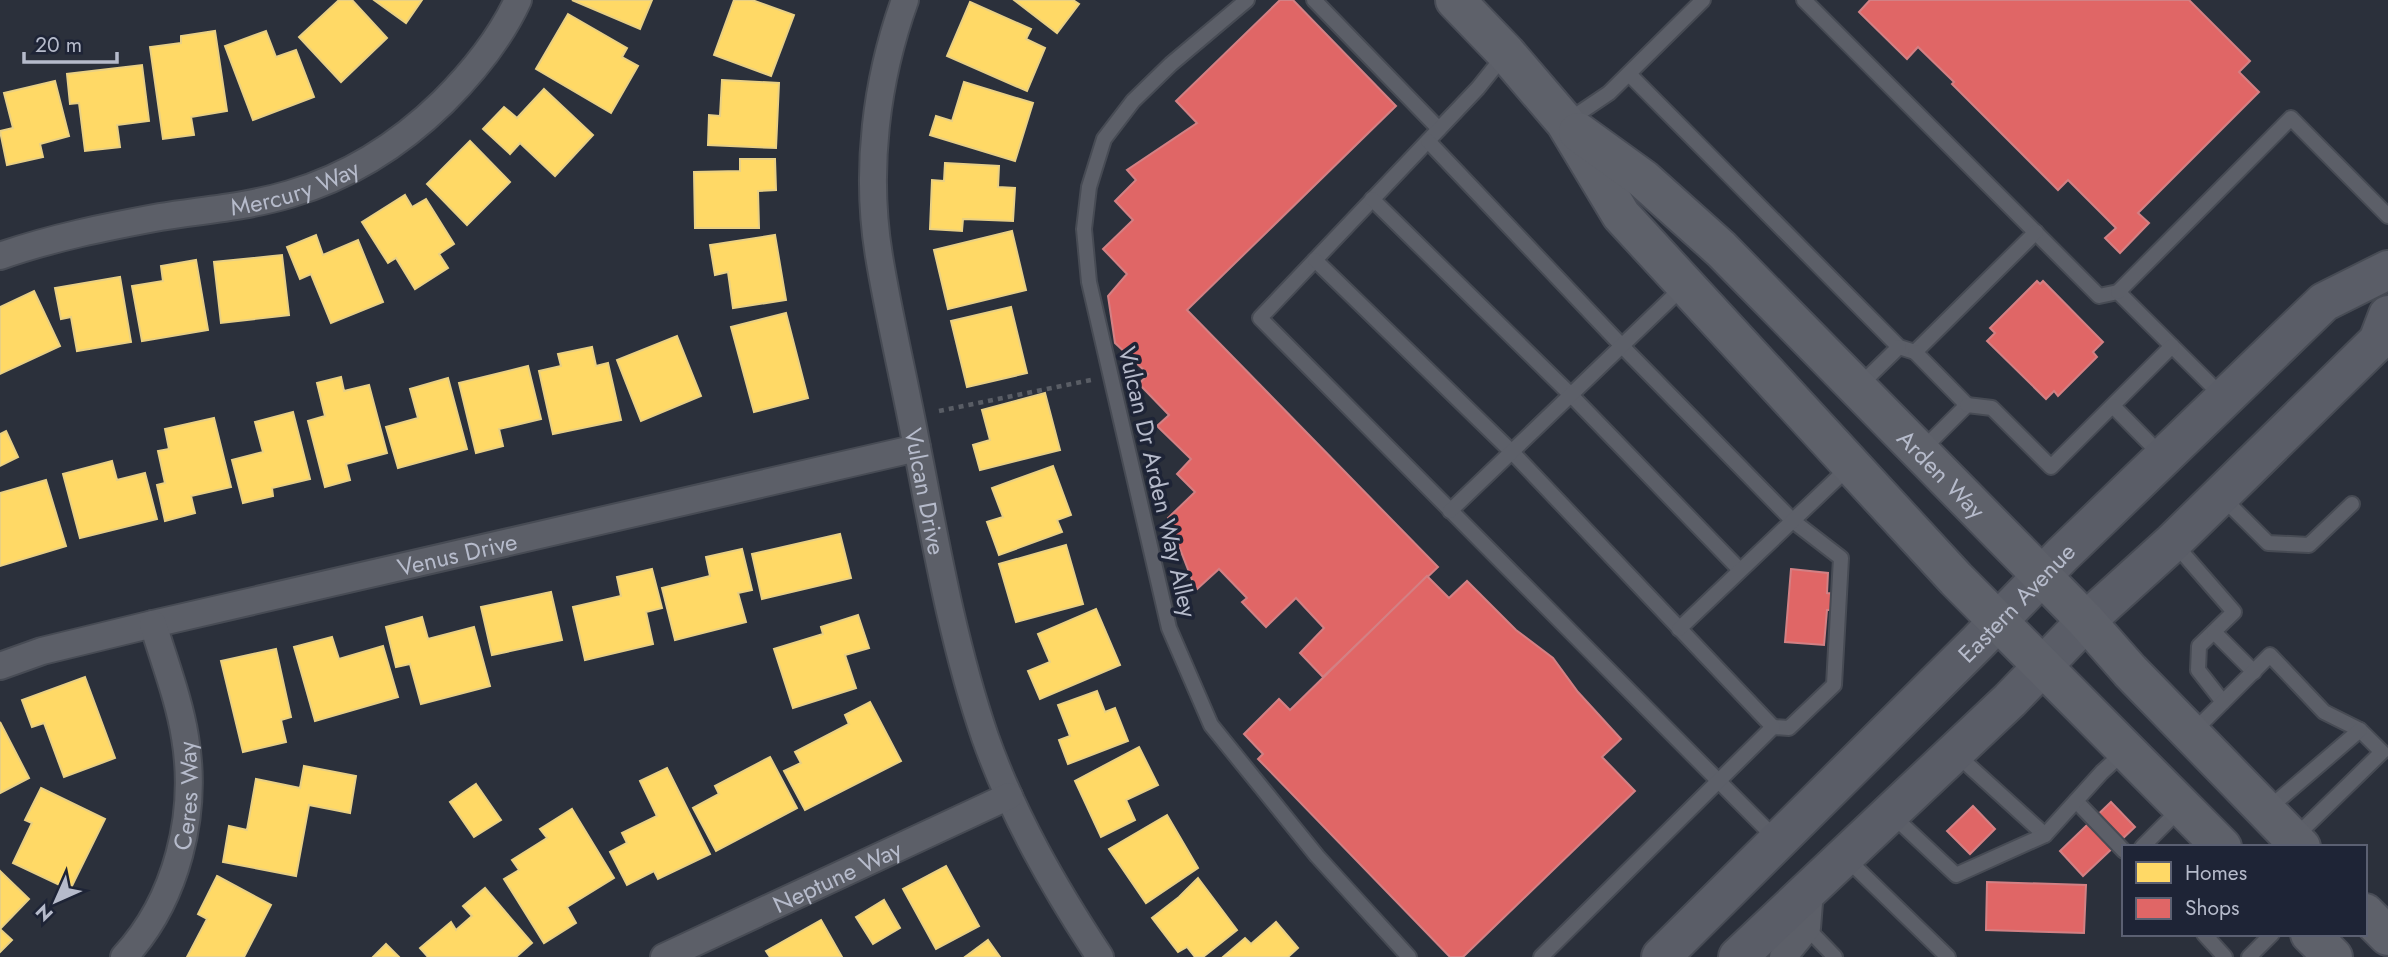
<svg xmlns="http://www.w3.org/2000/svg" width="2388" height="957" font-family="Jost,sans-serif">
<rect width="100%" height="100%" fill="#2b303b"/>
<g fill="#ffd966" stroke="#e9d084" stroke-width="2">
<polygon points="339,0 352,0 387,38 341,82 299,37"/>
<polygon points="374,0 422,0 406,23"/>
<polygon points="572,0 652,0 640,29"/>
<polygon points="734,0 752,0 794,15 771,76 714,55"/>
<polygon points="1014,0 1073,0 1079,4 1057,33"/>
<polygon points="970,2 1031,29 1026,39 1045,48 1027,91 947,56"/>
<polygon points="568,14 627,48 622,57 638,66 611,113 536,69"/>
<polygon points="215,31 227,111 191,117 194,135 163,139 150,47 181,43 181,36"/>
<polygon points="266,31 276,57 296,50 314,97 253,120 225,46"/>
<polygon points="142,65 149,121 117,125 120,147 85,151 79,103 70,104 67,74"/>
<polygon points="722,80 779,83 776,148 708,145 709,115 720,116"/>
<polygon points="55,81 69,136 40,144 43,157 7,165 0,131 13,128 4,93"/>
<polygon points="964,82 1033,103 1015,161 930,135 936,116 952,121"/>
<polygon points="544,89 593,135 555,176 520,143 510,154 483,129 504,107 517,118"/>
<polygon points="470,141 510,182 467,225 427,184"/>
<polygon points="740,159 775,159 776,190 758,191 759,228 695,228 694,172 740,171"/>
<polygon points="945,163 999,166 998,187 1015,188 1013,221 963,219 962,231 930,229 932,180 944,181"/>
<polygon points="405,195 412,207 426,199 454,244 439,254 448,268 415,289 396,258 388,263 362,222"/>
<polygon points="1012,231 1026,290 948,309 934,250"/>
<polygon points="316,235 323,255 358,240 383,302 331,323 311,274 300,279 287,247"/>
<polygon points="775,235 786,300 733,308 728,272 715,275 710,245"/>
<polygon points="282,255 289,315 221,323 214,262"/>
<polygon points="196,260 208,330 142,341 132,286 163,281 161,266"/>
<polygon points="120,277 131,342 77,351 71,317 61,319 55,288"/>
<polygon points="34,291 60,346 0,374 0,307"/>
<polygon points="1011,307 1027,373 967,387 951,321"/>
<polygon points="786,313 808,398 754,412 731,327"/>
<polygon points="677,336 701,396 641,421 617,360"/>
<polygon points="592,347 596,366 608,363 621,420 553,434 539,371 561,366 558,354"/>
<polygon points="528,366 541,419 499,429 503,446 476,453 459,383"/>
<polygon points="341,377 344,391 369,385 387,453 346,464 350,480 325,487 308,421 325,416 317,383"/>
<polygon points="448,378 467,449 398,468 386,427 418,418 410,389"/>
<polygon points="1045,393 1060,450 980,470 973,445 990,440 982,410"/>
<polygon points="293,412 310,479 272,488 273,496 243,503 232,460 263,452 255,422"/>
<polygon points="214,418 231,487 191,496 195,513 165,521 157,485 165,483 158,451 169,449 165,429"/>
<polygon points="6,431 18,457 0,466 0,434"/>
<polygon points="112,461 117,480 145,473 157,519 80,538 63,474"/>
<polygon points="1053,466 1071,515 1057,520 1062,532 999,555 987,522 1003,517 992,488"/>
<polygon points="46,480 66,546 0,566 0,493"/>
<polygon points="840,534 851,578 762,599 752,554"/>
<polygon points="1066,545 1083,604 1016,622 999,564"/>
<polygon points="742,549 752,590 738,593 746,622 675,640 662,588 710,576 706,557"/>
<polygon points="652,569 662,608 646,612 653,644 585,660 573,607 621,596 617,577"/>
<polygon points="551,592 562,640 492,655 481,607"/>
<polygon points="1096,609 1120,665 1040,699 1028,671 1050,662 1038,634"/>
<polygon points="858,615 869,648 845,655 856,688 793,708 774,649 823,634 821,627"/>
<polygon points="422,617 428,639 474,627 490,686 421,704 410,664 396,667 386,627"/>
<polygon points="332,637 339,659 383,646 398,697 315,721 294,647"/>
<polygon points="276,649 291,717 281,720 286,742 243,752 221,661"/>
<polygon points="85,677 115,758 64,777 44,723 32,727 22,700"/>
<polygon points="1097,691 1105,712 1115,708 1128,741 1068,764 1059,740 1070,736 1058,705"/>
<polygon points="870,702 901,761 805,810 784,771 801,763 795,752 849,724 845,715"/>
<polygon points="0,722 29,778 0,793"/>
<polygon points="1139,747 1158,785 1126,800 1135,820 1101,837 1075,781"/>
<polygon points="770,757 797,808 716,851 693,808 719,794 715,786"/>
<polygon points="304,766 356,776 350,813 309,805 296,876 223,862 229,826 247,830 256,779 300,788"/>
<polygon points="667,768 710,854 658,879 654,871 627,885 610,852 627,843 622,833 657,816 640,781"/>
<polygon points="476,784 501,820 474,837 450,802"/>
<polygon points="41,788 105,819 70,890 13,863 32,823 25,820"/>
<polygon points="572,809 614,878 567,907 576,923 544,943 504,879 519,870 512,860 547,838 540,829"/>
<polygon points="1167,815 1198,868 1146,903 1109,849"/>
<polygon points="946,866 979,926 936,949 903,889"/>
<polygon points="0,871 29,899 0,929"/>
<polygon points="217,876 271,905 244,957 187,957 207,919 198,914"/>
<polygon points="1198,878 1237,930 1203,957 1195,957 1187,947 1178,952 1152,918 1179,897"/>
<polygon points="485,888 532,943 516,957 428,957 420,948 451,922 456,930 472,916 463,906"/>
<polygon points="884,900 900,928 873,944 856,917"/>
<polygon points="821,920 842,957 770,957 766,951"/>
<polygon points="1276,922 1298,948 1288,957 1223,957 1245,938 1251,944"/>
<polygon points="0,929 12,940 0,952"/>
<polygon points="988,940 1000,957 965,957"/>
<polygon points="386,944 399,957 373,957"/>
</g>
<g fill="#e06666" stroke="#d38084" stroke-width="2">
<polygon points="1280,0 1293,0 1396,106 1187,310 1438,567 1323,677 1300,653 1324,628 1296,598 1266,627 1242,602 1247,598 1219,569 1196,590 1168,518 1195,492 1177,474 1191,459 1157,426 1169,415 1139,384 1148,374 1115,343 1108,296 1127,274 1103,249 1133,220 1115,201 1136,180 1127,170 1197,123 1176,101"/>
<polygon points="1870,0 2189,0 2250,61 2239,72 2259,92 2138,213 2149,223 2120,253 2105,238 2116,228 2068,180 2058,190 1952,84 1954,82 1918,47 1907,59 1859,12"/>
<polygon points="2037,281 2040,284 2043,281 2103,342 2093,352 2097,357 2058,396 2054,391 2046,399 1987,341 1995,333 1990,328"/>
<polygon points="1791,569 1828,573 1827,593 1837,594 1836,610 1827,610 1824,645 1785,642"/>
<polygon points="1427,576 1449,598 1467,581 1516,630 1553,658 1578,692 1621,739 1602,757 1635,791 1463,957 1450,957 1258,759 1263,754 1244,734 1279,699 1290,710"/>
<polygon points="2111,802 2135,827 2083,876 2060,851"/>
<polygon points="1973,806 1995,829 1970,854 1947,831"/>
<polygon points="1987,882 2086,885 2084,933 1986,930"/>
</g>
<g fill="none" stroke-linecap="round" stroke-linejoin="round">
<defs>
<g id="service">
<polyline points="1247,0 1171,64 1133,101 1104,139 1089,187 1084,229 1089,282 1169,628 1211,725 1317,856 1409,957"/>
<polyline points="1314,0 1439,129"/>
<polyline points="1804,0 2099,296 2118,292 2224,398"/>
<polyline points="1506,53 1478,88 1260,318 1777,840"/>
<polyline points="1629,74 1899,347 1915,352 2036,232"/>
<polyline points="1566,122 1609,93 1703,0"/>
<polyline points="1428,141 1622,346 1793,521 1841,558 1834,685 1789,728 1773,727"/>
<polyline points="1372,199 1571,395 1740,570"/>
<polyline points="1315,260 1512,452 1773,727 1541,957"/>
<polyline points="2118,292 2291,118 2388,216"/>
<polyline points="1915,352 1967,405 1920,452"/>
<polyline points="1857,388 1899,347"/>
<polyline points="1967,405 1992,408 2051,467 2172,346"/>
<polyline points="2113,406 2163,457"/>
<polyline points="2221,496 2268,543 2309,545 2352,504"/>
<polyline points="1450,511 1684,286"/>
<polyline points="2174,543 2234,612 2199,646 2198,670 2223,702"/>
<polyline points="1679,629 1850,466"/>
<polyline points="2214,632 2254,672"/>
<polyline points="2193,732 2270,655 2324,712 2360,730 2382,752 2294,838"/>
<polyline points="1955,753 2045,835"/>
<polyline points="2076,801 2124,851"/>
<polyline points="2268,809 2360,730"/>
<polyline points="1891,814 1956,875 2045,835 2102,772 2124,752"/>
<polyline points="2142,847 2181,808"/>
<polyline points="1846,858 1948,957"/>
<polyline points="1807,928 1835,957"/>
<polyline points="2204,934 2225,957"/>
<polyline points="2249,957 2272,934"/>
</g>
<g id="minor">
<path id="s1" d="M905,0C876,80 865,171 879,256C888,311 901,366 912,422C933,527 950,635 985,737C1013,816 1054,887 1100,957"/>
<path id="s2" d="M0,256C51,238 106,227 160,217C203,210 247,207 290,194C348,177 400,144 443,102C473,72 500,39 518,0"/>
<path id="s3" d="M0,666L42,651L153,624L917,448"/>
<path id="s4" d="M124,957C177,900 198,814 185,737C179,699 164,661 153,624"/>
<path id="s5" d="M664,957L1009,796"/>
<polyline points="1783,957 1807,928 1810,890"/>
</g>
<g id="secondary">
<path id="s6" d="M1661,957L1978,642L2062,555L2324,302L2388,270"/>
<polyline points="1738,957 2010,700 2086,621 2173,542 2378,341 2388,315"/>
</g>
<g id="primary">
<polyline points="1455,0 1506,53 1565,122 1621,215 1956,579 2222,847"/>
<path id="s7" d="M1578,132L1643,179L1721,249L2086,621L2130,671L2301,847"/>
<polyline points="2365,913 2388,936"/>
<polyline points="2310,934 2333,957"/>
</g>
</defs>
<use href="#service" stroke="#474b54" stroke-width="18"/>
<use href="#minor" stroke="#474b54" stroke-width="30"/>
<use href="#secondary" stroke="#474b54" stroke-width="42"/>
<use href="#primary" stroke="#494d57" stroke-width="42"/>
<polyline stroke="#595d65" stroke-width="4.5" stroke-dasharray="5 5" stroke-linecap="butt" points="939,411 1091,380"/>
<use href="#service" stroke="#5c5f68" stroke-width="14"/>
<use href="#minor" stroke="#5c5f68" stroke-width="26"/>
<use href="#secondary" stroke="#5a5d67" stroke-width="38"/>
<use href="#primary" stroke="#5e616a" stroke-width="38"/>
</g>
<g text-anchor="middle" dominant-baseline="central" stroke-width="7" stroke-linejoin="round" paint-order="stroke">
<g font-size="24" fill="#b6bbcb" stroke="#1e2436">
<text stroke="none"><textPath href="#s2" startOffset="303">Mercury Way</textPath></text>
<text stroke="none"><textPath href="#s7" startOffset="500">Arden Way</textPath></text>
<text transform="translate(1158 482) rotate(77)">Vulcan Dr Arden Way Alley</text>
<text stroke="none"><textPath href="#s1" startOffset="500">Vulcan Drive</textPath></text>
<text stroke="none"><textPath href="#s3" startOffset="471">Venus Drive</textPath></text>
<text stroke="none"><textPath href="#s6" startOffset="502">Eastern Avenue</textPath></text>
<text stroke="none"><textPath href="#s4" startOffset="177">Ceres Way</textPath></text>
<text stroke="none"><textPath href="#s5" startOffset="191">Neptune Way</textPath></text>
</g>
</g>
<rect x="2122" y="845" width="245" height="91" fill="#1e2436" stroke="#5b6072" stroke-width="2"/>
<rect x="2136" y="862" width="35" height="21" fill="#ffd966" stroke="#5b6072" stroke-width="2"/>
<text x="2185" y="880" font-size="21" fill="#b6bbcb">Homes</text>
<rect x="2136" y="898" width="35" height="21" fill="#e06666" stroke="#5b6072" stroke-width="2"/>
<text x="2185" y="915" font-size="21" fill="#b6bbcb">Shops</text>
<g transform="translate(56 901) rotate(225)" stroke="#1e2436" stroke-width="5" paint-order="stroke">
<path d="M0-5L12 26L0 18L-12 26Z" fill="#b6bbcb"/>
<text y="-10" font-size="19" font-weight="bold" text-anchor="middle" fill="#b6bbcb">N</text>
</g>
<path d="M24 52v10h93v-10" fill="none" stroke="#b6bbcb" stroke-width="3.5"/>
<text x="35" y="52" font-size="21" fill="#b6bbcb" stroke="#1e2436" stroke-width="5" paint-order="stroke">20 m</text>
</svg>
